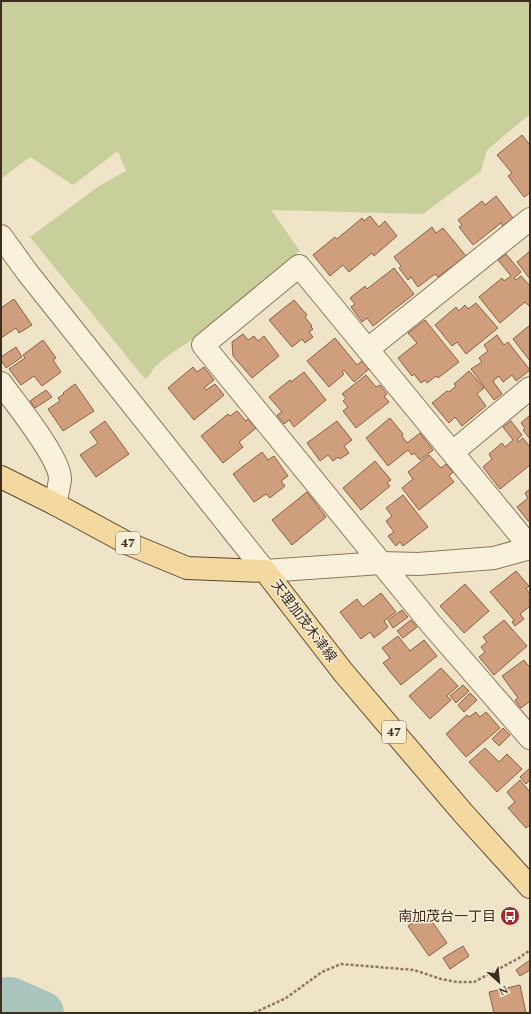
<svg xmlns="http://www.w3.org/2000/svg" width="531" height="1014" font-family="Spectral,'Noto Sans JP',serif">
<rect width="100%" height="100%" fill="#f0e4c8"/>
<path fill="#c9cf9b" d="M1,1H530V114L487,150L481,171L423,214L271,210L300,251L189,342C177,349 165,357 155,367C151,372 151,375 145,379L30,237L99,186L126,171L118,151L73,185L30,157L1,179Z"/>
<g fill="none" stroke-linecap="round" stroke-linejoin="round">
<polyline stroke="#a9c4bc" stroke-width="44" points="1,1000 10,999 42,1013"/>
</g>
<g fill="#cf9f7d" stroke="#8d5f41">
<polygon points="522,135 530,145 530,193 524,197 508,176 512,173 497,155"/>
<polygon points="496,196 513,218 503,226 501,223 473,245 459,227 462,225 458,220 482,201 485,205"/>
<polygon points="370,216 379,227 385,221 397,236 374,256 372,253 349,272 343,265 330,276 313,255 335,237 337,239 362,218 364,221"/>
<polygon points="432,227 436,233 443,228 466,256 438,277 435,274 418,287 411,277 408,280 399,268 401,266 394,257"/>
<polygon points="530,251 530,279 517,262"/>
<polygon points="506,254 521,272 514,278 516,280 521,276 530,286 530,305 529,306 525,302 500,323 479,297 502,278 504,281 511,276 498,260"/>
<polygon points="394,268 414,294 373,326 367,318 362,322 351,307 355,304 350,298 365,286 367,289"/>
<polygon points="14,299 32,325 19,333 16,328 1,338 1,308"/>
<polygon points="294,300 307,315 305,317 312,326 311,327 313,329 309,332 313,337 305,343 302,339 292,347 269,320"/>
<polygon points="476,303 498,328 466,354 457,342 452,346 435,325 456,307 459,311 465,305 468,309"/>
<polygon points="425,320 459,362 438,378 436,376 427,383 425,380 421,383 414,374 412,376 398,358 417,343 408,333"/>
<polygon points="530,325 530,361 513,339"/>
<polygon points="243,334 248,340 254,336 258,341 264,336 279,356 252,378 233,356 232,342"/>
<polygon points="497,335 504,345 508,342 530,370 516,381 512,375 503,382 499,376 493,381 502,394 494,400 471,369 482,362 479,358 488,351 484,345"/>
<polygon points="335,338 357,365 362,361 369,369 354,382 344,370 342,372 344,374 329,387 307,361"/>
<polygon points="43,340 56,358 53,360 61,372 42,386 34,376 21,385 9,369 25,358 23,355"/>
<polygon points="16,347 22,357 6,368 1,360 1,357"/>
<polygon points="193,367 197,372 204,367 214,380 204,388 206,390 215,384 224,395 194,420 168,388"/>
<polygon points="469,371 484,388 477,394 486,406 462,426 455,417 449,423 432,403 447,391 449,392 456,386 454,384"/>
<polygon points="304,372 326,400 294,427 289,420 284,424 277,415 282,412 269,397 290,380 291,382"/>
<polygon points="366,375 376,387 380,385 387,394 384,396 389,402 356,428 343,411 348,407 343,401 346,398 342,394"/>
<polygon points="75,384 94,411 63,431 48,409 60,401 58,398 64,394 63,393"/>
<polygon points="46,390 52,397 35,408 30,401"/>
<polygon points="237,411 246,421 248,419 256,428 239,442 243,447 223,463 201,436 228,414 230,416"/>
<polygon points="530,415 530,439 523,430 525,428 521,423"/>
<polygon points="390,418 403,434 402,436 407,443 420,433 433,450 420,460 414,453 412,455 408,450 388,466 366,438"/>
<polygon points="105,421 129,454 96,477 80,455 98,443 90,432"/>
<polygon points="337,421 352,440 344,446 349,453 340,459 338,457 333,461 328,455 320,461 307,443"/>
<polygon points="511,421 522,435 517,440 518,442 523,438 530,447 530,465 500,489 483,467 492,459 489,454 502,443 505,447 513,440 503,427"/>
<polygon points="262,452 268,460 274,456 288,476 281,481 285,486 270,498 266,494 254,502 233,474"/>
<polygon points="429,455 441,468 446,464 453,472 449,476 454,482 419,510 402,488 413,479 408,472"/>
<polygon points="375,461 391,480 387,483 390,486 361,510 343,488"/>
<polygon points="530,489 530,520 528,521 517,507 528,498 525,493"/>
<polygon points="307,492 326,517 292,545 272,520"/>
<polygon points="403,495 428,527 403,546 400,542 396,546 388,536 394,532 386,521 392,516 386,508"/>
<polygon points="516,571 529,586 526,589 530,594 530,606 520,614 524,619 515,626 512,622 514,620 490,592"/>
<polygon points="465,584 489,611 464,633 440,606"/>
<polygon points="381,593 396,612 384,621 388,627 374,638 370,632 361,639 340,612 357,599 363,607"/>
<polygon points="402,610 408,617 393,628 388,620"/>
<polygon points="411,620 417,627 403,638 397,631"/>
<polygon points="504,620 527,646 494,675 479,657 485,652 481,647 487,642 483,637"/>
<polygon points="398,636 410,651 424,640 437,656 401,685 383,663 390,658 382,648"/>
<polygon points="524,660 530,668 530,701 521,708 515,700 518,698 502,676"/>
<polygon points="441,668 458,686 447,696 451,700 430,719 409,696"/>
<polygon points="463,685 469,691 456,703 450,696"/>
<polygon points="470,693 477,700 464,712 458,705"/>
<polygon points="476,712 480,717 486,712 500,728 466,757 446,734 467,715 469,717"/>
<polygon points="503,728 510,735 499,746 492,739"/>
<polygon points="485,748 499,762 507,754 522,769 497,792 469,762"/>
<polygon points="530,768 530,780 526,784 520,777"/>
<polygon points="520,780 530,792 530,825 526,828 508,808 515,802 507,792"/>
<polygon points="426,913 447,943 429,956 408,926"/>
<polygon points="463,946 469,956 450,969 443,958"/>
<polygon points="530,960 530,970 520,976 516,970"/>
<polygon points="520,985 526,1013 494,1013 489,992"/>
</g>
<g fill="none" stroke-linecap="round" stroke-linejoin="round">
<defs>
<g id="minor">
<polyline points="1,236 27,272 265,571 381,563 418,564 494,558 530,548"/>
<polyline points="368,349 530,219"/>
<path d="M1,383C15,403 60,457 60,479C59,487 57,496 55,504"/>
<polyline points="453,452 530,388"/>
<polyline points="530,547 299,266 203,345 431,624 530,738"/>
</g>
<polyline id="major" points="1,477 55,504 129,544 187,568 265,571 343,672 463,813 530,887"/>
</defs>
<use href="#minor" stroke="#8d765c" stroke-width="24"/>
<use href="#major" stroke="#5b4430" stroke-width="24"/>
<polyline stroke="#8d765c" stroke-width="2.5" stroke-dasharray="3 2" stroke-linecap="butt" points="254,1013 286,998 322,972 341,964 414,970 441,979 457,982 474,982 519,958 530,950"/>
<use href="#minor" stroke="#faf1dc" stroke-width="22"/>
<use href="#major" stroke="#f3d9a0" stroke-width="22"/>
</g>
<defs>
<symbol id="bus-disc" viewBox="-11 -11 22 22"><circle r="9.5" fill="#9e2a2b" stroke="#f7eed8"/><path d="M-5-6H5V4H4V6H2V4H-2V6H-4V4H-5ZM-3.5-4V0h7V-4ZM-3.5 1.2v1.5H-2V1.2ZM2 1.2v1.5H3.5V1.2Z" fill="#fff"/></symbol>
</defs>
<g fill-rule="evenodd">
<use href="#bus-disc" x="499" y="905" width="22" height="22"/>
</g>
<g text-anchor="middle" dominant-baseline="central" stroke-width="3" stroke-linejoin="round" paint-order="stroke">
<g fill="#f7eed8" stroke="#756857" stroke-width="1">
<rect x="116" y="532" width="24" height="22" rx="3"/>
<rect x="382" y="721" width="24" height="22" rx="3"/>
</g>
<g font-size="13" font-weight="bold" fill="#3d2e20">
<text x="128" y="543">47</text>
<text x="394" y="732">47</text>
</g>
<g font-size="14" fill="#3d2e20" stroke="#f7eed8">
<text transform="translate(304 621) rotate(53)">天理加茂木津線</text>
</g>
<g font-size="14" fill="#3d2e20" stroke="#f7eed8" text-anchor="end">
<text x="496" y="916">南加茂台一丁目</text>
</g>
</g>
<rect width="531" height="1014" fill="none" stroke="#3d2e20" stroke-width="4"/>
<g transform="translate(499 982) rotate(153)" stroke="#f7eed8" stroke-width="3" paint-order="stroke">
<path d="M0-3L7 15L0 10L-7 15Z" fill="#3d2e20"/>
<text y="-6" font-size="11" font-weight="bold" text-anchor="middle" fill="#3d2e20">N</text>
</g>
</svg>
